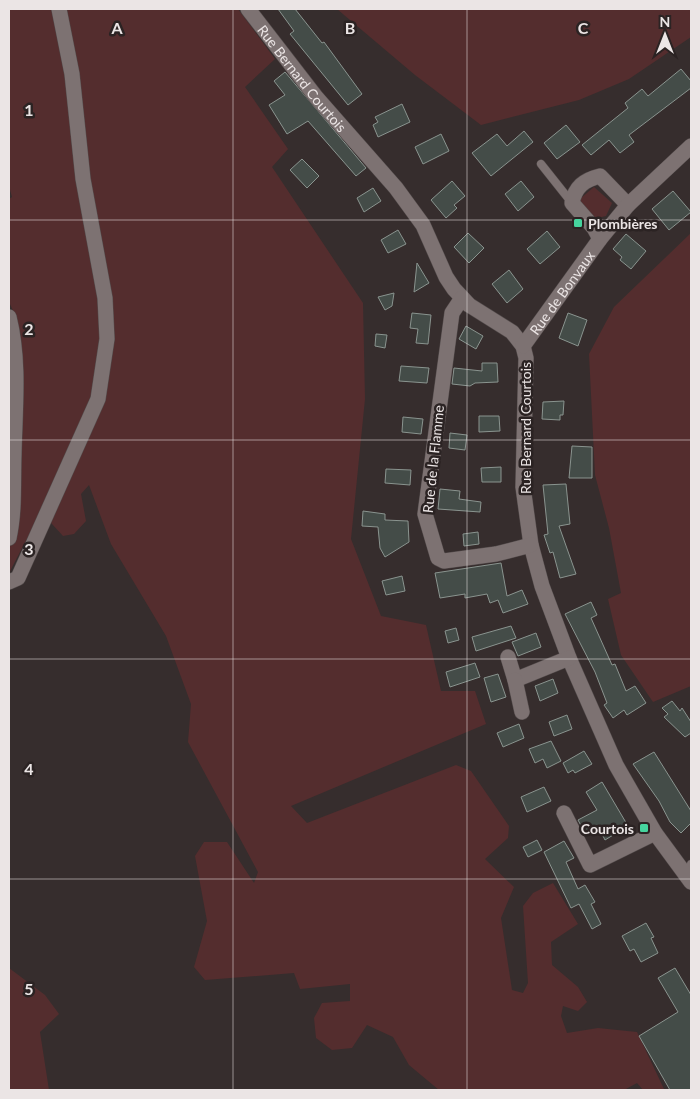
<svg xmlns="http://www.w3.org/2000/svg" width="700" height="1099" font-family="Lato,sans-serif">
<rect width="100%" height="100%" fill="#362d2d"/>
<g fill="#542d2e">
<polygon points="9,9 238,9 275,59 245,87 288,149 272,167 363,303 365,399 351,539 381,616 426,625 441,691 475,691 486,724 291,806 307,823 456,765 471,771 509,826 508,838 485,859 514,887 501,918 512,990 523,993 528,983 523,906 533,893 553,883 578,924 551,942 552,965 578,987 587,1002 578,1011 563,1006 561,1016 567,1033 598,1028 637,1032 664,1089 643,1090 637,1083 624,1090 439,1090 409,1065 393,1037 367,1025 352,1048 332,1050 316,1038 314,1018 322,1003 350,1001 350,984 300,989 294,973 205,980 194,967 207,921 195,856 204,842 227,842 254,883 258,872 188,742 191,704 166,636 111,544 89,485 81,494 86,521 74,534 63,536 41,512 9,573 9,463 15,315 9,302 9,199 12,197 9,186"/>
<polygon points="337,9 691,9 691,37 629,79 579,100 481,125 415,75"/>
<polygon points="594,187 612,203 606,216 593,219 579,203 581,198"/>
<polygon points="691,233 691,686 653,702 621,655 608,599 621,593 609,528 595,475 589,354 614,307"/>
<polygon points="9,968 45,995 59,1014 40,1032 49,1090 9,1090"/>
</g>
<g fill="#444c48" stroke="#8a948f">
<polygon points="278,9 295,9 322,43 324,42 362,94 348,105 290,34 294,31"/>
<polygon points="681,69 691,81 691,88 629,135 634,142 620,153 609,140 591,155 582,145 628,108 625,103 642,89 648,96"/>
<polygon points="285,72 366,168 356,176 308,121 287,134 269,105 285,95 274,81"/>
<polygon points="402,104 410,122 378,137 373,125 378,122 375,117"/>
<polygon points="566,125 580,142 557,159 544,143"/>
<polygon points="524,131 533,142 491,176 472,153 497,134 507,146"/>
<polygon points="441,134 449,151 423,164 415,147"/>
<polygon points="302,159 319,176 307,188 290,170"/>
<polygon points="452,181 465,196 454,205 457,208 446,218 431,200"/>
<polygon points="521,181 534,197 518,211 505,194"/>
<polygon points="373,188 381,201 364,212 357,198"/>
<polygon points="673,191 691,212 669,230 652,209"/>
<polygon points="398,230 406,244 388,253 381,240"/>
<polygon points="547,231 560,247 540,264 527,249"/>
<polygon points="468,233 484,248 469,263 454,247"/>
<polygon points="626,234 646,251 631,269 620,260 622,257 613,249"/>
<polygon points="417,263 429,283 414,292"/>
<polygon points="509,270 523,289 507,303 492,284"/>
<polygon points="394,293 392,306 385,310 378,297"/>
<polygon points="412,313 431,315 428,344 416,343 418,329 410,328"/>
<polygon points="568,313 587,320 578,346 559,338"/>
<polygon points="466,326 483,336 476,349 459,339"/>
<polygon points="376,334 387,335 385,348 375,346"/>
<polygon points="482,363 497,363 498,382 475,383 470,386 452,384 454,368 482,371"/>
<polygon points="401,366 429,368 427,383 399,381"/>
<polygon points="564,401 563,415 560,415 560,420 542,419 543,402"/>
<polygon points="479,416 499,416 500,431 479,432"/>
<polygon points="403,417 423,419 421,434 402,432"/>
<polygon points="450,433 467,435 465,450 449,448"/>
<polygon points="572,446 592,447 592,478 569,478"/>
<polygon points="501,467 501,482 482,482 481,468"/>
<polygon points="386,469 411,470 410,485 385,483"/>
<polygon points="566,484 570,524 559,526 576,574 560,578 553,552 550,553 544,535 548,534 543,485"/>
<polygon points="440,489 460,491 459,499 481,502 480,512 438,509"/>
<polygon points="363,511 385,514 385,520 408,521 409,542 385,557 380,548 378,527 362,526"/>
<polygon points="478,532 479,544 464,546 463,534"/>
<polygon points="501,563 507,596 522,590 528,604 503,613 498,600 490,603 487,594 465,598 465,594 440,598 435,573"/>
<polygon points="402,576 405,591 386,595 382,581"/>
<polygon points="591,602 597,615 591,618 612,665 615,664 626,691 635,686 646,703 627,715 624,710 613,718 604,705 607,703 595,672 565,614"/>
<polygon points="511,626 516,638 476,651 472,637"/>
<polygon points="456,628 459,640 448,643 445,631"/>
<polygon points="536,633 541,647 518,656 512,642"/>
<polygon points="475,663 480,677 450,687 446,672"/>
<polygon points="498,674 506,697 491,702 484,678"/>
<polygon points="553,679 558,693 540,701 535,686"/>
<polygon points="672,701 680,711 682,708 691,722 691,733 685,737 664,717 668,714 662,708"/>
<polygon points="567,715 572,729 554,736 549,722"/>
<polygon points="519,724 524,738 503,747 497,733"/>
<polygon points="551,741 561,761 547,768 543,759 535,763 529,749"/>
<polygon points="584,751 592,764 575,773 573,770 568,773 563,763"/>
<polygon points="654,752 691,811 691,823 681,833 670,822 659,801 633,764"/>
<polygon points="602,782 628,826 605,840 598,826 585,833 578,820 597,810 586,792"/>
<polygon points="544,787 551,801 527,812 521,797"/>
<polygon points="537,840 542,850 528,857 523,847"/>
<polygon points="564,841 574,858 566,862 578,889 585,885 595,902 591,904 601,924 592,929 579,904 571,908 544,852"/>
<polygon points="646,923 654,937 651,938 658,953 641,962 634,949 630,951 622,936"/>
<polygon points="675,968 691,995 691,1090 670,1090 639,1036 678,1012 658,978"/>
</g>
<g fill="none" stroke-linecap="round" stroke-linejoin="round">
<defs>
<g id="service">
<polyline points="541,164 572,203"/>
<polyline points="687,876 691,864"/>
</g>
<g id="minor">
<path id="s1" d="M248,9L316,97L396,188L423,225L446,277L454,289L469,305L512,332L523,346L526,358L523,487L531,545L542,586L569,658L616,765L655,833L691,882"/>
<path d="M600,239L594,228L572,203C575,187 584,180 600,176L628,205"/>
<polyline points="462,298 452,313 425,514 438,558 444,561 496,554 531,545"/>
<path d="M9,317C20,361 15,409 14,454C13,482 15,511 9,538"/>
<path id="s2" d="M523,346L600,239L628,205L691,146"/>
<polyline points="9,582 18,578 98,399 107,339 105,298 83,179 72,74 59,9"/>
<polyline points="508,657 515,680 569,658"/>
<polyline points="515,680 522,712"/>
<polyline points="564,813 590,865 655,833"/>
</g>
</defs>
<use href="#service" stroke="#534b4b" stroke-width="9"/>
<use href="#minor" stroke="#534b4b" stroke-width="16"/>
<use href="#service" stroke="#7d7272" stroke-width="8"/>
<use href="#minor" stroke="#7d7272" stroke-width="15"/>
</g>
<path fill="none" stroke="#ebe5e5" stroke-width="1" stroke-opacity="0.55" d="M233,9V1090M467,9V1090M9,220H691M9,440H691M9,659H691M9,879H691"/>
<g fill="#46d49e" stroke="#2b2323" stroke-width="2">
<rect x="573" y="218" width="10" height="10" rx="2.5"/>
<rect x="639" y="823" width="10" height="10" rx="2.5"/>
</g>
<g text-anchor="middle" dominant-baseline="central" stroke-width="5" stroke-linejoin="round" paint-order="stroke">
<g font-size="14" fill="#ebe5e5" stroke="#2b2323">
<text stroke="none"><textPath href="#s1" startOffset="88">Rue Bernard Courtois</textPath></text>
<text stroke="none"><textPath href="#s2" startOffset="66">Rue de Bonvaux</textPath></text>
<text transform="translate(525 428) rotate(-90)">Rue Bernard Courtois</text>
<text transform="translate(433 459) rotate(-84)">Rue de la Flamme</text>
</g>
<g font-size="14" font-weight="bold" fill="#ebe5e5" stroke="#2b2323" text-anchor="start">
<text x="588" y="223">Plombières</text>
<text x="634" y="828" text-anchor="end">Courtois</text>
</g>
</g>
<g font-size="16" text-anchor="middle" font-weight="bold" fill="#ebe5e5" stroke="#2b2323" stroke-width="5" stroke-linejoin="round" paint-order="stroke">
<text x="117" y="34">A</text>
<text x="350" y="34">B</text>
<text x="583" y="34">C</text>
<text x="29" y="116">1</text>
<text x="29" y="335">2</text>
<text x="29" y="555">3</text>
<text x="29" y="775">4</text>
<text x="29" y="995">5</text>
</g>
<rect width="700" height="1099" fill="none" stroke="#ebe5e5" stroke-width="20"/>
<g transform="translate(665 35)" stroke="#2b2323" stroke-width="4" paint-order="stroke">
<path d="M0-4L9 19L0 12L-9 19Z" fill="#ebe5e5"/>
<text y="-8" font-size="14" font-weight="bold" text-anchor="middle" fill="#ebe5e5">N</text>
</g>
</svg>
